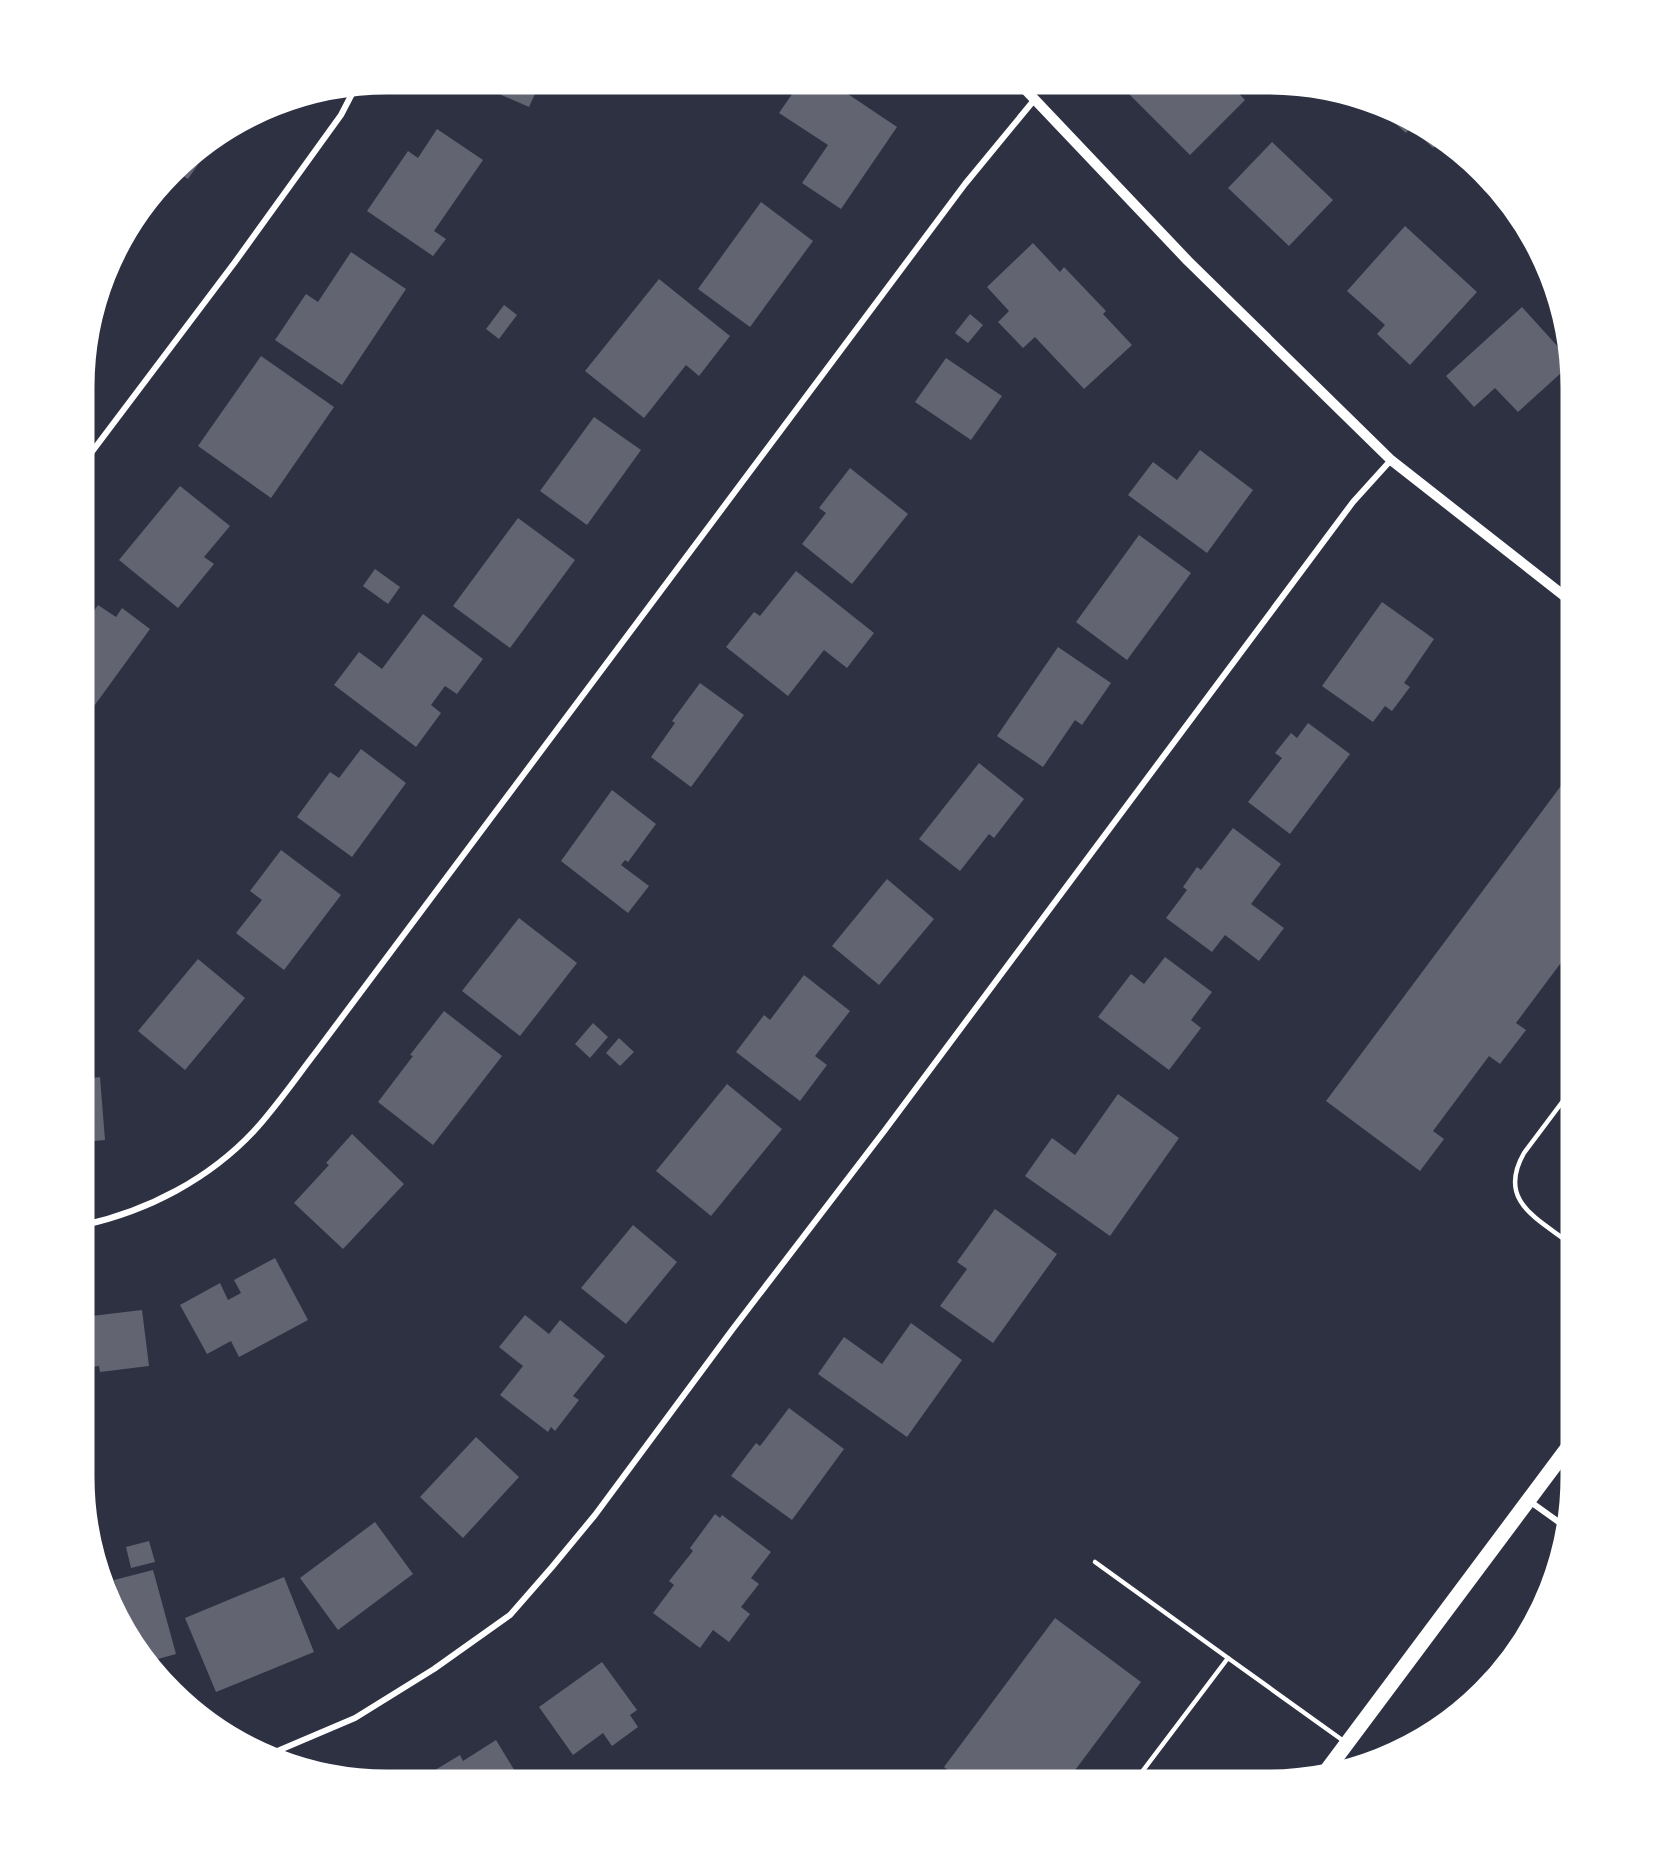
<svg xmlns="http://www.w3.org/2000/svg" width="1655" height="1864" font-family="Roboto,sans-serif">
<rect width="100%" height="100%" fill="#2d3142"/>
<g fill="#626471">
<polygon points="474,83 540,83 529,107"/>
<polygon points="799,84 833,84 897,127 841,209 802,183 828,145 779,113"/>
<polygon points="1139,85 1231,85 1245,100 1190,155 1129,94"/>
<polygon points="1389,113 1393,114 1415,122 1406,133 1387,116"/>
<polygon points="1425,127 1441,139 1433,148 1418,134"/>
<polygon points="437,129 483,160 434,231 446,239 433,256 367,211 408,151 418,158"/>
<polygon points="1272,142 1333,200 1289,246 1228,188"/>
<polygon points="213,143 188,179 176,171 186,158"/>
<polygon points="761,202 813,241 750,327 698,289"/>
<polygon points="133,223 135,224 120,243 123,235"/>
<polygon points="1405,226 1477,292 1410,365 1377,334 1385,325 1347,291"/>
<polygon points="1033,243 1060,272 1064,267 1106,311 1103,314 1132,345 1084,389 1035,337 1023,348 998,322 1009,311 987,287"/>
<polygon points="351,252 406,289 342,385 275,340 306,294 318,302"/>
<polygon points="659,279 730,336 699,376 686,365 644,418 585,371"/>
<polygon points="504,305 517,315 499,339 486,329"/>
<polygon points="1522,307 1570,360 1571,364 1518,412 1495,388 1474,407 1446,376"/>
<polygon points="970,314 983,325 968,343 955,333"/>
<polygon points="261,356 334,407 271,498 198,446"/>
<polygon points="946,358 1002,396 971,440 915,402"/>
<polygon points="594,417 641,450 587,525 540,491"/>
<polygon points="1200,450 1253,490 1207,553 1128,495 1153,462 1177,480"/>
<polygon points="1572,461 1572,476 1564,471"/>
<polygon points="850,468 908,514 852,584 802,544 826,513 819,508"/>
<polygon points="180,486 230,526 204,557 214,564 178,608 119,560"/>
<polygon points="518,518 575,560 510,648 453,606"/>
<polygon points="1139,535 1191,573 1127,660 1076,622"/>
<polygon points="375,569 400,587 388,604 363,586"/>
<polygon points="796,571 874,633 847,668 824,650 788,696 726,647 754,612 760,616"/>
<polygon points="1382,602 1434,639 1404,683 1410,687 1392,711 1385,706 1373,722 1322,686"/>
<polygon points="98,605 116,617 122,608 150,629 84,720 85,624"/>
<polygon points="423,614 483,659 457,694 445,686 431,705 441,713 416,747 334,685 359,652 382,669"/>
<polygon points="1058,647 1111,683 1082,725 1075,720 1043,767 997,736"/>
<polygon points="700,683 744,715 691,787 651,757 675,723 672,721"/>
<polygon points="1308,723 1350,754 1290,834 1248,802 1282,758 1275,753 1291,733 1297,738"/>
<polygon points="361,749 406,783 352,857 297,817 330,772 339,778"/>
<polygon points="979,763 1024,799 994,838 989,834 960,871 919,839"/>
<polygon points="1572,771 1572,948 1516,1023 1526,1030 1500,1064 1489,1056 1433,1131 1444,1139 1420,1171 1326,1101"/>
<polygon points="612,790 656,824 628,862 625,860 621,865 649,886 628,913 561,861"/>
<polygon points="1233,828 1281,864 1251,904 1284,928 1259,961 1225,935 1212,952 1166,918 1187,890 1183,887 1197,867 1201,870"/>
<polygon points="281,850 341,895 284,970 236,933 262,900 250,891"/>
<polygon points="887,879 934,919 879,985 832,946"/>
<polygon points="84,880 92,885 84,896"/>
<polygon points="519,918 577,963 520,1036 462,991"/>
<polygon points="1165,957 1212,992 1191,1020 1201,1028 1169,1070 1098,1017 1131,974 1144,984"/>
<polygon points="198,959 245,998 185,1070 138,1031"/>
<polygon points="804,975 850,1011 815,1056 827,1065 800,1101 736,1052 764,1015 770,1020"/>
<polygon points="444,1011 502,1056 433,1145 378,1102 413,1056 410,1055"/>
<polygon points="593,1023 608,1037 590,1058 575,1044"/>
<polygon points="619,1038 634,1052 620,1066 606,1053"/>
<polygon points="100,1077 105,1140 84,1142 84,1079"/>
<polygon points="727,1084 782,1129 711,1216 656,1171"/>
<polygon points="1118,1094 1179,1138 1110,1236 1025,1176 1052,1138 1075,1155"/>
<polygon points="352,1134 404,1184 343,1249 294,1203 329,1165 326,1163"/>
<polygon points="995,1209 1057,1254 993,1343 940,1306 967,1269 957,1262"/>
<polygon points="633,1225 677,1262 626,1324 581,1288"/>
<polygon points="275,1258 308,1320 239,1357 231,1341 207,1354 180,1305 220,1283 228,1300 241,1293 234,1280"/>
<polygon points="142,1310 149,1366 100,1372 99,1366 83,1368 83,1317"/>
<polygon points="525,1315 549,1334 560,1320 605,1356 573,1396 579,1400 555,1431 551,1427 548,1432 500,1395 523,1366 499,1347"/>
<polygon points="911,1323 962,1360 907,1437 818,1374 844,1337 882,1364"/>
<polygon points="789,1408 844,1449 792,1520 731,1476 756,1443 760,1446"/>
<polygon points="476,1437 519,1477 463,1538 420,1497"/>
<polygon points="715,1514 720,1518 722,1515 771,1552 751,1578 759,1584 741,1607 750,1614 729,1642 713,1630 700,1648 653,1613 674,1585 669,1581 693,1551 690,1548"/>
<polygon points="375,1522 413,1574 338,1630 300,1578"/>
<polygon points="149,1541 155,1562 131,1568 126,1547"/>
<polygon points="153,1570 176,1654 147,1662 134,1646 116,1610 121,1608 114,1580"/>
<polygon points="284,1577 314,1652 216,1692 185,1618"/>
<polygon points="1055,1618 1141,1682 1067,1781 962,1781 944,1767"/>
<polygon points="602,1662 637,1710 630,1715 638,1727 612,1746 603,1733 573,1755 539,1707"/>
<polygon points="496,1740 521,1781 417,1781 460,1755 463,1761"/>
</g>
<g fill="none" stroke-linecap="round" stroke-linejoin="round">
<g stroke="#fff" stroke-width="4.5">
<path d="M1572,1089L1524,1153C1496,1202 1539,1219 1572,1245"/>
<polyline points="1095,1562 1228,1658"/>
<polyline points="1135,1781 1228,1658 1345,1742"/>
</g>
<g stroke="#fff" stroke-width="6">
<polyline points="85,461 235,262 341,115 355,88"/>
<path d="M84,1225C148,1211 209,1179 254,1131C276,1107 296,1078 316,1052L965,184L1035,99"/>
<polyline points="1528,1500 1567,1528"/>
<polyline points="268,1755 355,1718 434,1669 510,1615 552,1567 595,1515 732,1330 885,1130 1353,502 1391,460"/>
</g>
<polyline stroke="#fff" stroke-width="10" points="1020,84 1188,261 1391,460 1572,602"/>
<polyline stroke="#fff" stroke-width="15" points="1324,1774 1572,1442"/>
</g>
<path d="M0 0H1655V1864H0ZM387 93H1268A294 294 0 0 1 1562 387V1477A294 294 0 0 1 1268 1771H387A294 294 0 0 1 93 1477V387A294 294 0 0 1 387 93Z" fill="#fff" fill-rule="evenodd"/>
<path fill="none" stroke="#fff" stroke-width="3" d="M387 93H1268A294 294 0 0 1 1562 387V1477A294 294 0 0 1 1268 1771H387A294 294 0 0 1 93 1477V387A294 294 0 0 1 387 93Z"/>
</svg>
